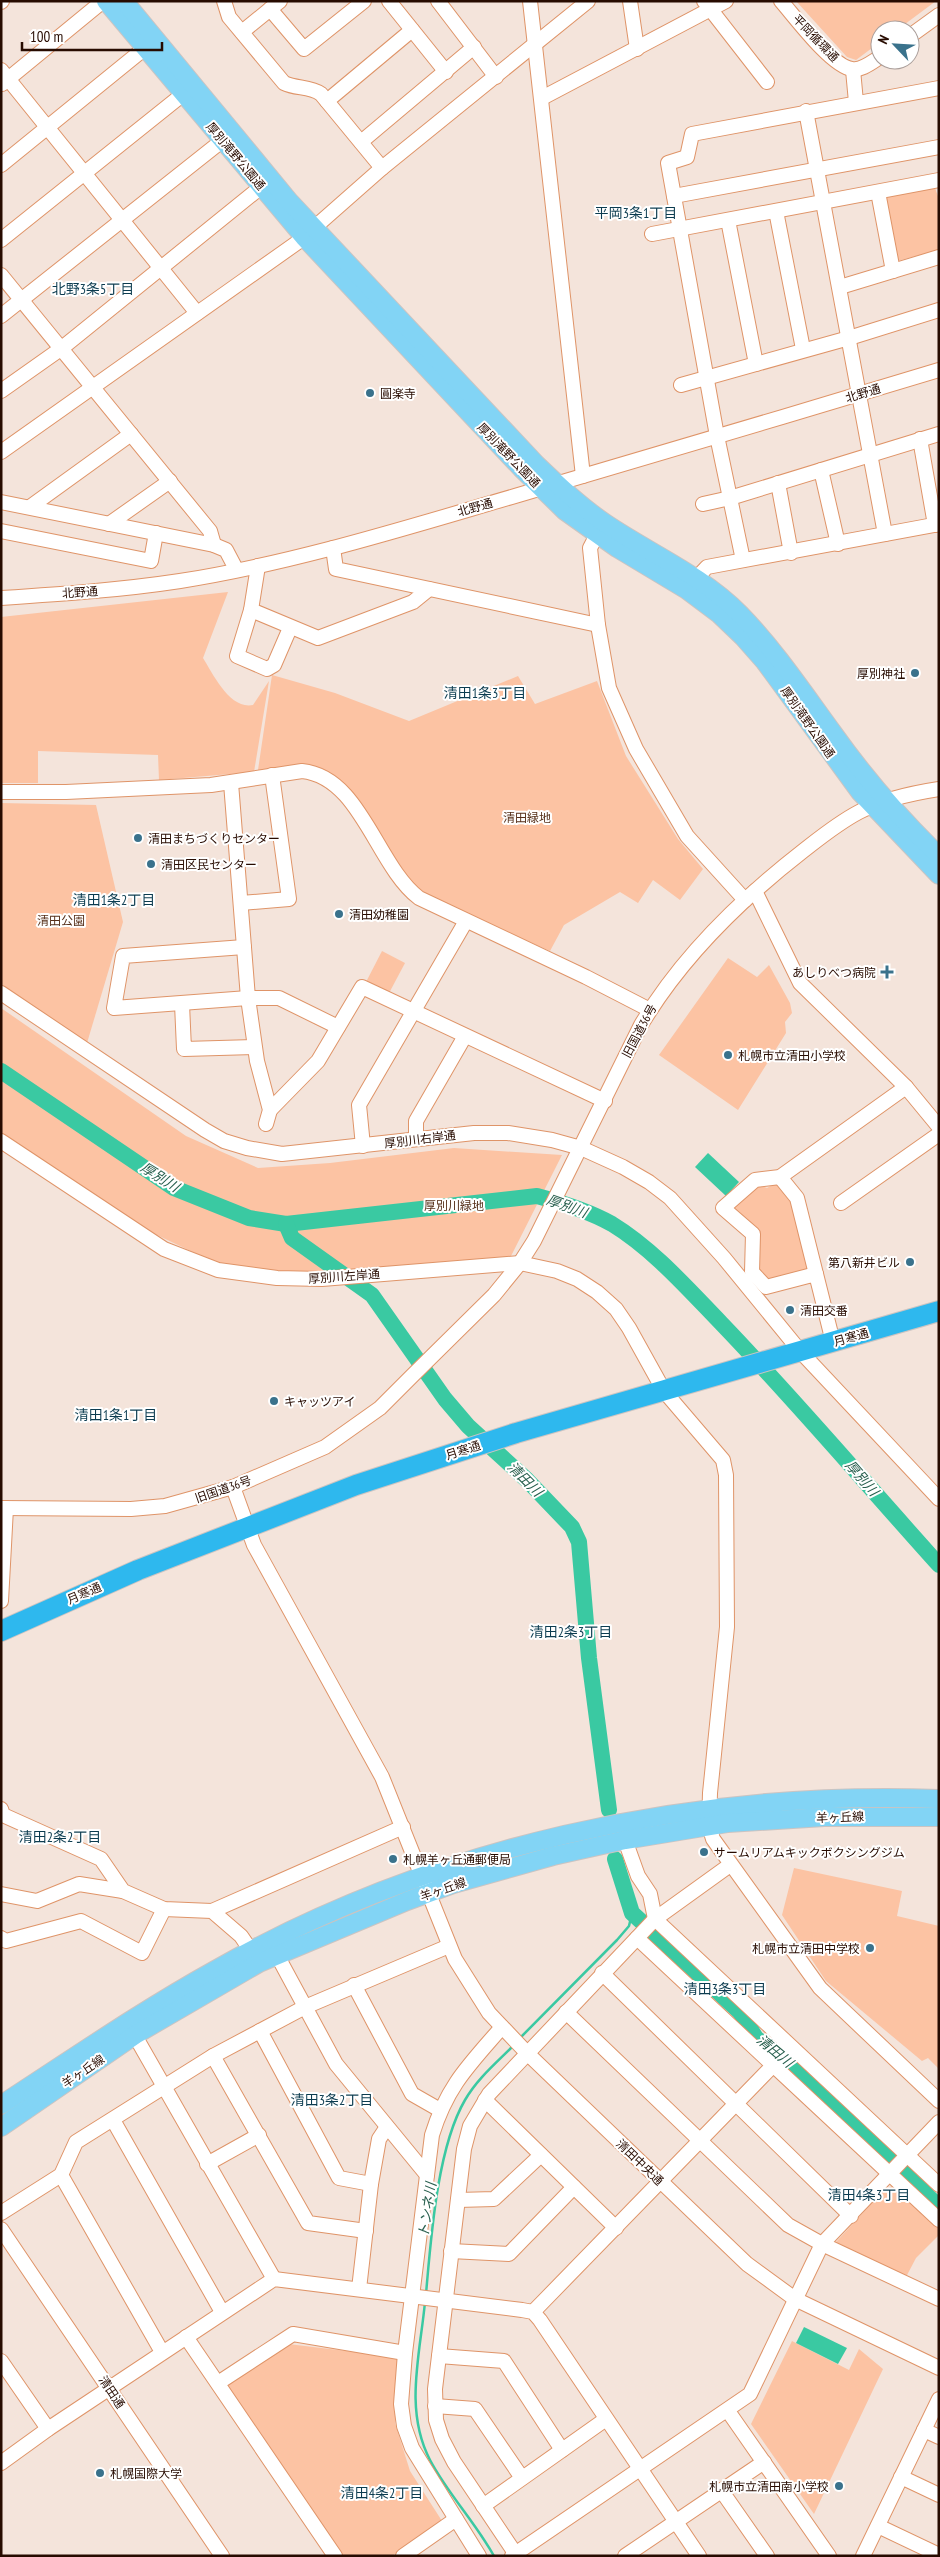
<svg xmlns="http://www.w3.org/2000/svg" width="940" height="2557" font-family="'PT Sans Narrow','Noto Sans JP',sans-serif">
<rect width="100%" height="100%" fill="#f4e4db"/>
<g fill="#fcc3a3">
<polygon points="796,1 936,1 897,30 880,30 880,42 856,60 847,57"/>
<polygon points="935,188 939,199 939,250 897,261 885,197"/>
<path d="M228,592L203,658C213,674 230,710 253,705L269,681L254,772L159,780L158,755L38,751V783H1V617Z"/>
<polygon points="272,675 335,693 409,721 518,676 535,704 597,681 626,756 678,839 703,869 680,900 653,880 638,903 620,892 564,925 550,951 419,893 385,849 347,787 307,765 258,770"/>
<polygon points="1,803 96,805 123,922 87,1043 1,984"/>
<polygon points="382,951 405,963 388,995 365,984"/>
<polygon points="728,958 757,977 769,965 790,1003 792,1013 785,1022 786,1033 738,1110 659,1055"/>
<polygon points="1,1008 186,1136 258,1168 330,1163 454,1148 562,1155 509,1260 291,1274 218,1264 119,1217 1,1137"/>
<polygon points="779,1181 795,1202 808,1269 805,1272 768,1283 758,1274 757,1230 734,1208 733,1205 757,1184 767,1188"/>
<polygon points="794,1868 902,1891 897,1916 939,1926 939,2069 928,2058 922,2061 826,1981 782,1915"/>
<polygon points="892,2186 939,2229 939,2235 916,2258 906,2277 837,2245 836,2242 883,2191"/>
<polygon points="792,2341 849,2370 859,2349 883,2369 814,2514 751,2424"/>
<polygon points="288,2344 397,2357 399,2360 395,2423 410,2471 442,2521 392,2556 342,2556 227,2388 230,2382"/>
</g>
<g fill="#3ac9a2">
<polygon points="708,1153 739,1182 726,1196 695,1167"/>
<polygon points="804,2327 847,2348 838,2364 796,2343"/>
</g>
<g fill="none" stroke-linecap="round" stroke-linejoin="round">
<g stroke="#3ac9a2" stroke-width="2.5">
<polyline points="520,2038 617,1940 629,1926 632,1913"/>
<path d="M426,2294C431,2238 437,2148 465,2100C477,2079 496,2063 513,2046"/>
<path d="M425,2302C420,2355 404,2410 430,2460C448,2494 475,2522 494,2556"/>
</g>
<g stroke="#3ac9a2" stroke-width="16">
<path d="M1,1071L174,1188L249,1218L286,1224L537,1196C563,1203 589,1211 612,1224C653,1249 688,1289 721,1323C796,1401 866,1484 939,1565"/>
<polyline points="286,1224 292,1238 372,1295 445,1399 468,1426 527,1480 572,1527 579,1542 589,1658 609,1810"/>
<polyline points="615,1859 632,1913 740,2012 756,2038 800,2072 939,2207"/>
</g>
<defs>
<g id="minor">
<path d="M224,1L229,17L284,83C296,89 310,86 321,94L382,168"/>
<polyline points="389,1 446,72"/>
<polyline points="438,1 496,77"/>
<polyline points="530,1 583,476"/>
<polyline points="630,1 637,49"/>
<polyline points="704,1 767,82"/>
<path d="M781,1C795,17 832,67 852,69C861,71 872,62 880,57"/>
<polyline points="1,2 2,1"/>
<polyline points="270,9 304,49 364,1"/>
<polyline points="242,32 280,1"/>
<polyline points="910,36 939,15"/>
<polyline points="1,70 197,313"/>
<polyline points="853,70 856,102"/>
<polyline points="2,84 103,1"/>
<polyline points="542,98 726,1"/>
<polyline points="327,101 412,30"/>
<polyline points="806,111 885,534"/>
<polyline points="361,142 474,47"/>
<polyline points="1,165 145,48"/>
<polyline points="878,192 893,271"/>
<polyline points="674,196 939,147"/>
<polyline points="776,211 803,349"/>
<polyline points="728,220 756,364"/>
<polyline points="652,234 939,180"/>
<polyline points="1,240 192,87"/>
<polyline points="1,275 210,531 214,545"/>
<polyline points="840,287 939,257"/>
<polyline points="1,316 223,140"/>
<polyline points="681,385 849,338 939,310"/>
<polyline points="1,391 62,348 261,187"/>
<polyline points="920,439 935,525"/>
<polyline points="1,452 298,242 382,168 588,1"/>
<polyline points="821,470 838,544"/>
<polyline points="778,483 791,553"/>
<polyline points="1,502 214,545 226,550 236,569"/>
<polyline points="703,504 730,498 939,434"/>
<polyline points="30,507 131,434"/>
<polyline points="109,524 170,481"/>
<polyline points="602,525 590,548 598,625 609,688 636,749 687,836 745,900"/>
<polyline points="1,531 151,561 156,533"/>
<polyline points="333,548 336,569 598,625"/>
<polyline points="743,560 717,436 668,163 687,157 692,134 939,88"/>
<polyline points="258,566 251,610 318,638 413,602 429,589"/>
<polyline points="690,585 707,567 939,524"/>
<path d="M1,598C61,594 121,590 180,581C294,563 405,528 515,496C656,454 798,413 939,370"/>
<polyline points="251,610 237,656 267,669 274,665 290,628"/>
<polyline points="231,783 248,998 257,1061 270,1110 266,1124"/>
<path d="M1,792H66L211,785L302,771C361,777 376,865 419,898L586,977L650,1010"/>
<polyline points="755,891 800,983 906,1087 939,1127"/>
<polyline points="241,903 289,899 272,775"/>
<polyline points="244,947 123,956 114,1008 248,998 279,998 338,1027"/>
<polyline points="1,993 205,1130 224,1141 247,1148 282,1154 474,1133 508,1133 552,1140 581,1148 623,1167 649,1182 670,1198 724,1258 800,1351 939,1499"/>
<polyline points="182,1004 184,1049 254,1047"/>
<polyline points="270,1110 318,1061 362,987 605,1101"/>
<polyline points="416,1139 416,1121 465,1036"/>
<polyline points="1,1141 164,1249 218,1270 277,1278 322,1279 520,1263 557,1271 577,1279 597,1292 616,1309 629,1328 664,1391 723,1460 726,1475 727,1627 710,1793 709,1826 713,1839 820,1988 939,2101"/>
<polyline points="363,1146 359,1105 466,921"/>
<polyline points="780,1177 797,1198 816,1274"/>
<polyline points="841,1203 939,1134"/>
<polyline points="833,1342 816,1274 766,1287 752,1272 753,1234 723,1208 755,1180 780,1177 906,1087"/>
<polyline points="233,1487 254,1545 382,1777 455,1959 489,2013 528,2054 747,2264 795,2299 939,2368"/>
<path d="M1,1508L131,1509L165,1506L233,1487L325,1447L380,1408L413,1375L494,1295L520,1263L534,1241L641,1025C682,956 740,900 803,851C821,837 838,823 859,812C882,800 913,793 939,789"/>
<polyline points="1,1601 6,1508"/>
<polyline points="1,1809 3,1815 101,1859 123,1891 164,1909 212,1911 241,1936 256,1958"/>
<polyline points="625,1840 638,1876 650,1894 655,1919 939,2185"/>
<polyline points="1,1894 37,1901 79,1884 123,1891"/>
<polyline points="212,1911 403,1827"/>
<polyline points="1,1938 6,1941 81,1921 142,1953 164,1909"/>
<polyline points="637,1938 939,2220"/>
<polyline points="277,1955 336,2064 427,2175"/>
<polyline points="602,1973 851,2216"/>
<polyline points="354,1985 412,2094 440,2110"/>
<polyline points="566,2012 788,2225 822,2244 939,2299"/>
<polyline points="130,2027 274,2279"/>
<polyline points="260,2031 339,2178 371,2184"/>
<polyline points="213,2056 308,2223 366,2231"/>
<polyline points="485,2100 616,2228"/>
<polyline points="113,2120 222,2312"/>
<polyline points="207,2164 259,2135"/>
<polyline points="61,2175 162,2352"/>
<polyline points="458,2200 494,2199 541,2155"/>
<polyline points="1,2213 61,2175 76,2142 213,2056 305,2007 449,1946"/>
<polyline points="1,2229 222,2556"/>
<polyline points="451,2251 509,2254 574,2187"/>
<polyline points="359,2289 371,2184 379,2139 387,2127"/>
<polyline points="533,2312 791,2047"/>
<polyline points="186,2337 335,2556"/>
<polyline points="439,2356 504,2361 562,2450"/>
<polyline points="1,2361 48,2429"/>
<polyline points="218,2383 293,2334 405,2353"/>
<polyline points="435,2406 475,2409 522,2478"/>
<polyline points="728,2411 829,2556"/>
<polyline points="924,2430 939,2437"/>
<polyline points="1,2463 48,2429 274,2279 522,2310 533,2312 540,2320 699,2556"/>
<polyline points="901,2477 939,2495"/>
<polyline points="721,2490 767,2556"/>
<polyline points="483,2506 606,2419"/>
<polyline points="878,2526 939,2555"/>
<polyline points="403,2556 456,2519"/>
<path d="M479,2556L412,2448L404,2426L401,2404L405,2353L432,2135C447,2086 469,2065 502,2027"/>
<polyline points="512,2556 750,2394 822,2244 939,2122"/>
<polyline points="517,2556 454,2462 442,2439 436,2420 435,2389 464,2149 470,2126 489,2094 655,1919 730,1865"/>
<polyline points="625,2556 764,2462"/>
<polyline points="863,2556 939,2399"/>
</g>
<g id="major">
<polyline points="106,1 304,237 521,468 565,511 617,548 687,590 719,614 743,637 765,662 860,792 939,875"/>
<path d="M124,1L289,201L536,464C558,485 580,506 605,523C649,553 702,575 740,614C775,650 803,692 833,733C865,778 900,818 939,856"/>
<path d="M1,2105C72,2059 141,2011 215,1970C435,1846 688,1790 939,1799"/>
<polyline points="1,2127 135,2035 259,1963 407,1901 453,1884 553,1856 625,1840 728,1823 824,1817 939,1817"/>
</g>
<polyline id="highway" points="1,1631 138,1570 356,1485 516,1433 939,1311"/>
</defs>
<use href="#minor" stroke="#df9468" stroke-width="16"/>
<use href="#major" stroke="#cbc4c2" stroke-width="20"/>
<use href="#highway" stroke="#cbc4c2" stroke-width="22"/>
<use href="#minor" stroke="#fff" stroke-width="14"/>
<use href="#major" stroke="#82d4f5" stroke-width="18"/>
<use href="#highway" stroke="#2eb8ee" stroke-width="20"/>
</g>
<g fill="#3a728c" stroke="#fff" stroke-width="2">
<circle cx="370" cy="393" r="5"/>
<circle cx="915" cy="673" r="5"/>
<circle cx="138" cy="838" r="5"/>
<circle cx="151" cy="864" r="5"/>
<circle cx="339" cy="914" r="5"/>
<path d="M884.5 964.5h5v5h5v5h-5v5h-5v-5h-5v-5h5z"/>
<circle cx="728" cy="1055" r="5"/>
<circle cx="910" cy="1262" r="5"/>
<circle cx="790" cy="1310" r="5"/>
<circle cx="274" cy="1401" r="5"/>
<circle cx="704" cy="1852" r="5"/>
<circle cx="393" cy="1859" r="5"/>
<circle cx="870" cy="1948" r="5"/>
<circle cx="100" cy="2473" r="5"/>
<circle cx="839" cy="2486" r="5"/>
</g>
<g text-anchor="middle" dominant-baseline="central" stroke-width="4" stroke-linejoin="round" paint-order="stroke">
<g font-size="12" fill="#270b00" stroke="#fff">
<text transform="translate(816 38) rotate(46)">平岡循環通</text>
<text transform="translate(236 156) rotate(50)">厚別滝野公園通</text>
<text transform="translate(863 393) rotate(-17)">北野通</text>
<text transform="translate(509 455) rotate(46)">厚別滝野公園通</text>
<text transform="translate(475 507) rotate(-16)">北野通</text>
<text transform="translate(80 592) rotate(-4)">北野通</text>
<text transform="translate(808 722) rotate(55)">厚別滝野公園通</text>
<text transform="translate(639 1031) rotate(-62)">旧国道36号</text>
<text transform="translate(420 1139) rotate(-7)">厚別川右岸通</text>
<text transform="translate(344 1276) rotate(-4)">厚別川左岸通</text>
<text transform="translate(851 1337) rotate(-16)">月寒通</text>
<text transform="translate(463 1450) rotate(-18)">月寒通</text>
<text transform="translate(223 1489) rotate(-19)">旧国道36号</text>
<text transform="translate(84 1593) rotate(-23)">月寒通</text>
<text transform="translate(840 1817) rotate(-2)">羊ヶ丘線</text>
<text transform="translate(443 1889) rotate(-19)">羊ヶ丘線</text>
<text transform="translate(83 2071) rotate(-34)">羊ヶ丘線</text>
<text transform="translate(640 2162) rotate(44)">清田中央通</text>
<text transform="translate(112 2392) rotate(56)">清田通</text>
</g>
<g font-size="12" fill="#270b00" stroke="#fff" text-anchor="start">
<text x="380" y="393">圓楽寺</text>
<text x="905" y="673" text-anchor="end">厚別神社</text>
<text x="148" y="838">清田まちづくりセンター</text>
<text x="161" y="864">清田区民センター</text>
<text x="349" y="914">清田幼稚園</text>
<text x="876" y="972" text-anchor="end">あしりべつ病院</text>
<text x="738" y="1055">札幌市立清田小学校</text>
<text x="900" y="1262" text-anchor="end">第八新井ビル</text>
<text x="800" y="1310">清田交番</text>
<text x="284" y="1401">キャッツアイ</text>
<text x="714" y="1852">サームリアムキックボクシングジム</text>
<text x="403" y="1859">札幌羊ヶ丘通郵便局</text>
<text x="860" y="1948" text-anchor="end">札幌市立清田中学校</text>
<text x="110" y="2473">札幌国際大学</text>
<text x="829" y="2486" text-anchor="end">札幌市立清田南小学校</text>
</g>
<g font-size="12" fill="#552f19" stroke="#fff">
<text x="527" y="817">清田緑地</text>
<text x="61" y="920">清田公園</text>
<text x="454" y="1205">厚別川緑地</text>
</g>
<g font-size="14" fill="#0c3c50" stroke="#fff">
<text x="636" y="213">平岡3条1丁目</text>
<text x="93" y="289">北野3条5丁目</text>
<text x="485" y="693">清田1条3丁目</text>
<text x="114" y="900">清田1条2丁目</text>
<text x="116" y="1415">清田1条1丁目</text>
<text x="571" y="1632">清田2条3丁目</text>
<text x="60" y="1837">清田2条2丁目</text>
<text x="725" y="1989">清田3条3丁目</text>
<text x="332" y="2100">清田3条2丁目</text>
<text x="869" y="2195">清田4条3丁目</text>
<text x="382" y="2493">清田4条2丁目</text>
</g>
<g font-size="14" font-style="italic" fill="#285f4e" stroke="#fff">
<text transform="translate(160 1177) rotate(32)">厚別川</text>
<text transform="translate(567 1206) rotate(20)">厚別川</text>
<text transform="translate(862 1478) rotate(49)">厚別川</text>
<text transform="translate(525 1479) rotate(45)">清田川</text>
<text transform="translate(775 2051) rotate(40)">清田川</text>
<text transform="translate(427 2210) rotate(-82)">トンネ川</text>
</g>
</g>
<rect width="940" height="2557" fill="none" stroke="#270b00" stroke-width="5"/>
<g transform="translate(895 45) rotate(295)"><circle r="24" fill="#ffffff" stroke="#a99d99"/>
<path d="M0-4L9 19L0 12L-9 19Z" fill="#3a728c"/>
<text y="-8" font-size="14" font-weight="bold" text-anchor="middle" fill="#270b00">N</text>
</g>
<path d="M22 42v8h140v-8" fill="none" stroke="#270b00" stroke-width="2.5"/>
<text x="30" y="42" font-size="15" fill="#270b00" stroke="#ffffff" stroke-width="4" paint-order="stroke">100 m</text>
</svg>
